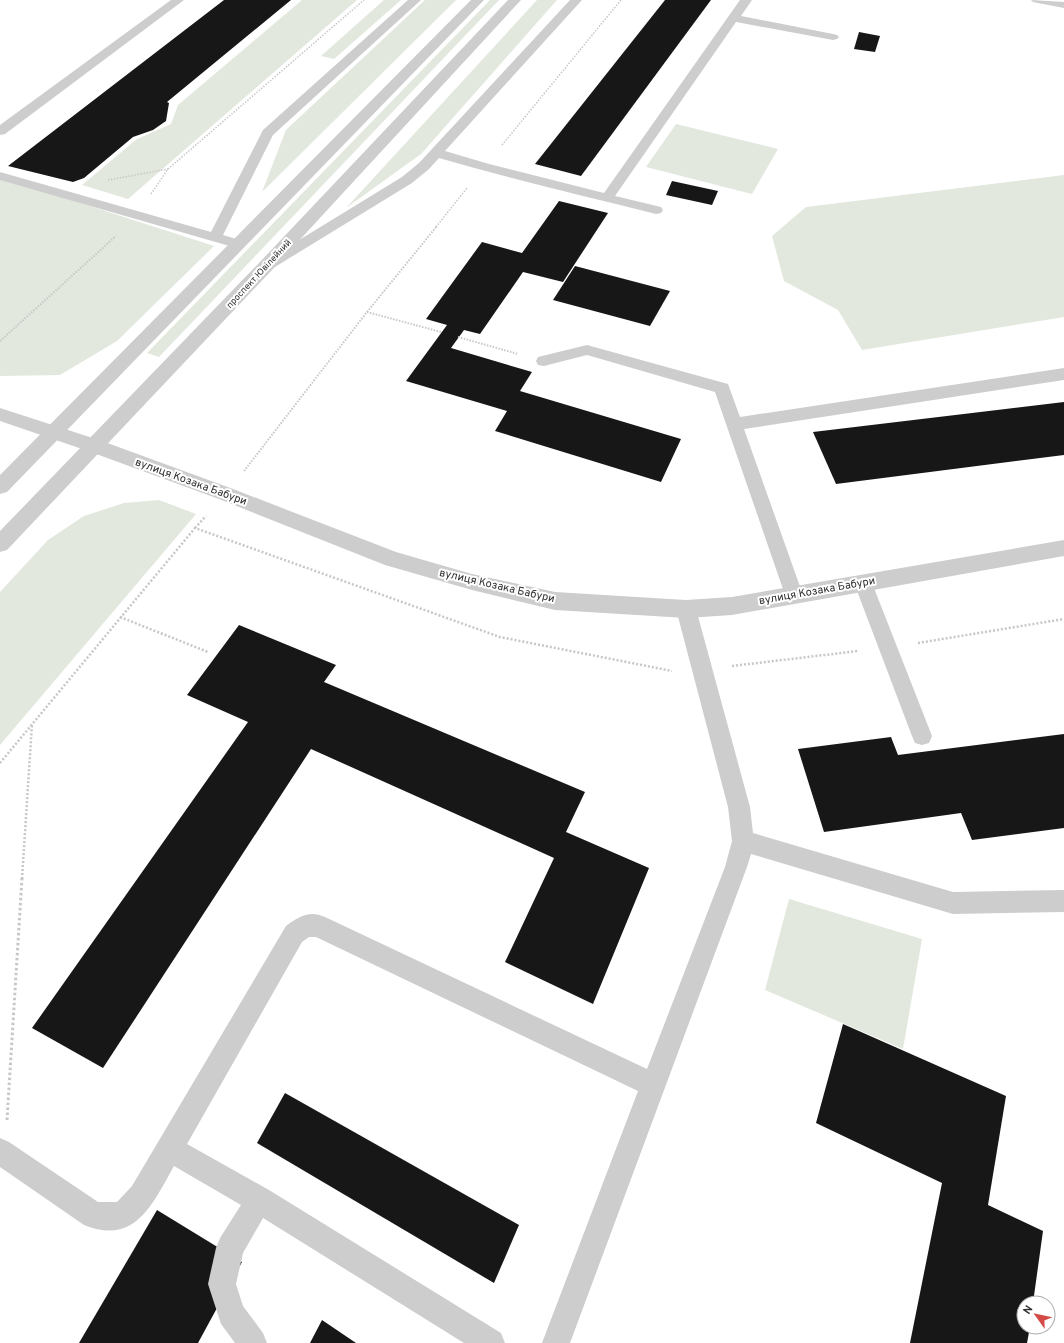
<svg xmlns="http://www.w3.org/2000/svg" width="1064" height="1343" font-family="Overpass,sans-serif">
<rect width="100%" height="100%" fill="#fff"/>
<g fill="#e2e8dd">
<polygon points="302,0 357,0 128,199 82,185 137,139 171,124 178,105"/>
<polygon points="384,0 401,0 334,59 321,56"/>
<polygon points="425,0 456,0 262,192 286,130"/>
<polygon points="490,0 499,0 159,357 147,353"/>
<polygon points="537,0 557,0 421,154 346,208"/>
<polygon points="676,124 778,149 752,194 646,167"/>
<polygon points="1064,175 1064,317 862,350 838,310 784,281 772,236 806,207"/>
<polygon points="0,177 214,246 117,341 60,375 0,376"/>
<polygon points="159,500 196,514 0,745 0,592 48,540 84,516 124,503"/>
<polygon points="789,899 922,939 903,1049 765,990"/>
</g>
<g fill="#171717">
<polygon points="224,0 291,0 167,102 169,103 166,121 153,130 133,137 84,178 73,182 8,166"/>
<polygon points="665,0 711,0 581,176 535,164"/>
<polygon points="859,32 880,36 875,52 854,49"/>
<polygon points="672,181 718,191 712,205 666,195"/>
<polygon points="559,201 608,213 563,282 523,272 480,334 464,330 451,348 532,372 520,391 681,439 661,482 495,431 507,411 406,381 447,325 426,319 482,242 522,253"/>
<polygon points="575,266 670,291 650,326 553,300"/>
<polygon points="1064,402 1064,455 836,484 813,432"/>
<polygon points="239,625 336,665 324,682 585,792 566,832 649,868 593,1004 505,962 554,858 311,749 103,1068 32,1028 248,722 187,695"/>
<polygon points="1064,734 1064,828 972,840 961,813 824,832 798,749 891,737 898,755"/>
<polygon points="843,1024 1006,1096 988,1205 1043,1231 1033,1303 1024,1303 1024,1327 1030,1327 1027,1343 910,1343 942,1183 816,1123"/>
<polygon points="285,1093 519,1225 494,1283 257,1143"/>
<polygon points="157,1210 242,1262 198,1343 79,1343"/>
<polygon points="322,1320 356,1343 310,1343"/>
</g>
<g fill="none" stroke-linecap="round" stroke-linejoin="round">
<g stroke="#c7c7c7" stroke-width="1.5" stroke-dasharray="1.5 1.5" stroke-linecap="butt">
<polyline points="502,145 621,0"/>
<polyline points="108,180 168,169"/>
<polyline points="151,194 168,169 364,0"/>
<polyline points="436,227 467,188"/>
</g>
<g stroke="#c7c7c7" stroke-width="2" stroke-dasharray="1.5 1.5" stroke-linecap="butt">
<polyline points="367,312 441,332"/>
<polyline points="458,337 518,354"/>
<polyline points="0,341 116,236"/>
<polyline points="244,471 367,312 437,226"/>
</g>
<g stroke="#c7c7c7" stroke-width="2.5" stroke-dasharray="2 2" stroke-linecap="butt">
<polyline points="195,528 206,516"/>
<polyline points="120,617 208,652"/>
<polyline points="918,643 1064,619"/>
<polyline points="732,666 858,651"/>
<polyline points="0,763 195,528 500,637 672,671"/>
<polyline points="22,879 32,724"/>
</g>
<polyline stroke="#c7c7c7" stroke-width="3" stroke-dasharray="2.5 2.5" stroke-linecap="butt" points="7,1120 22,878"/>
<g fill="#cdcdcd" fill-rule="evenodd">
<polygon points="171,0 184,0 5,134 0,135 0,125"/>
<polygon points="408,0 421,0 273,135 223,235 243,241 245,244 243,247 238,248 233,247 0,180 0,172 211,232 263,130"/>
<path d="M570,0H582L445,151L489,164L604,193L740,0H752L741,16L833,34L837,35L839,37L837,39L833,40L736,22L615,196L661,207L663,210L661,213L656,214C584,196 511,179 439,158L429,169L412,183L270,270L265,272L260,270L258,267L260,264L402,177L419,163Z"/>
<polygon points="1031,0 1064,2 1064,8 1033,2"/>
<polygon points="587,345 728,384 740,417 1064,368 1064,380 744,429 803,595 801,600 794,603 787,600 785,595 715,392 587,355 544,366 538,365 536,361 538,357"/>
<polygon points="863,575 870,578 872,583 932,736 929,743 922,745 915,743 912,736 854,583 856,578"/>
<path d="M686,601L693,603L696,609L750,807L753,833L953,892L1064,890V912L953,914L751,854L747,867L570,1343H542L638,1091L316,937H309L302,942L187,1144L269,1190L501,1333L505,1343H464L263,1218L243,1253L236,1284L243,1306L263,1333L267,1343H235L221,1324L208,1284L216,1248L220,1238L241,1205L174,1166C153,1203 136,1246 84,1225L0,1167V1138L9,1142L98,1202H117L132,1186L286,926C299,916 310,910 325,917L647,1069L725,867L732,841L728,807L676,609L679,603Z"/>
</g>
<polygon fill="#cdcdcd" fill-rule="evenodd" points="0,408 102,441 233,489 396,552 472,574 555,592 686,600 732,597 1064,540 1064,556 732,615 686,618 555,610 472,590 385,565 219,499 88,451 0,421"/>
<g fill="#cdcdcd" fill-rule="evenodd">
<polygon points="471,0 484,0 7,492 0,494 0,475"/>
<polygon points="508,0 521,0 271,271 7,550 0,552 0,531 259,263"/>
</g>
</g>
<g text-anchor="middle" dominant-baseline="central" stroke-width="4" stroke-linejoin="round" paint-order="stroke">
<g font-size="9" fill="#303030" stroke="#fff">
<text transform="translate(259 274) rotate(-47)">проспект Ювілейний</text>
</g>
<g font-size="11" fill="#303030" stroke="#fff">
<text transform="translate(191 482) rotate(20)">вулиця Козака Бабури</text>
<text transform="translate(497 586) rotate(13)">вулиця Козака Бабури</text>
<text transform="translate(817 591) rotate(-10)">вулиця Козака Бабури</text>
</g>
</g>
<g transform="translate(1036 1315) rotate(303)"><circle r="19" fill="#ffffff" stroke="#acacac"/>
<path d="M0-3L7 15L0 10L-7 15Z" fill="#d34a46"/>
<text y="-6" font-size="11" font-weight="bold" text-anchor="middle" fill="#303030">N</text>
</g>
</svg>
